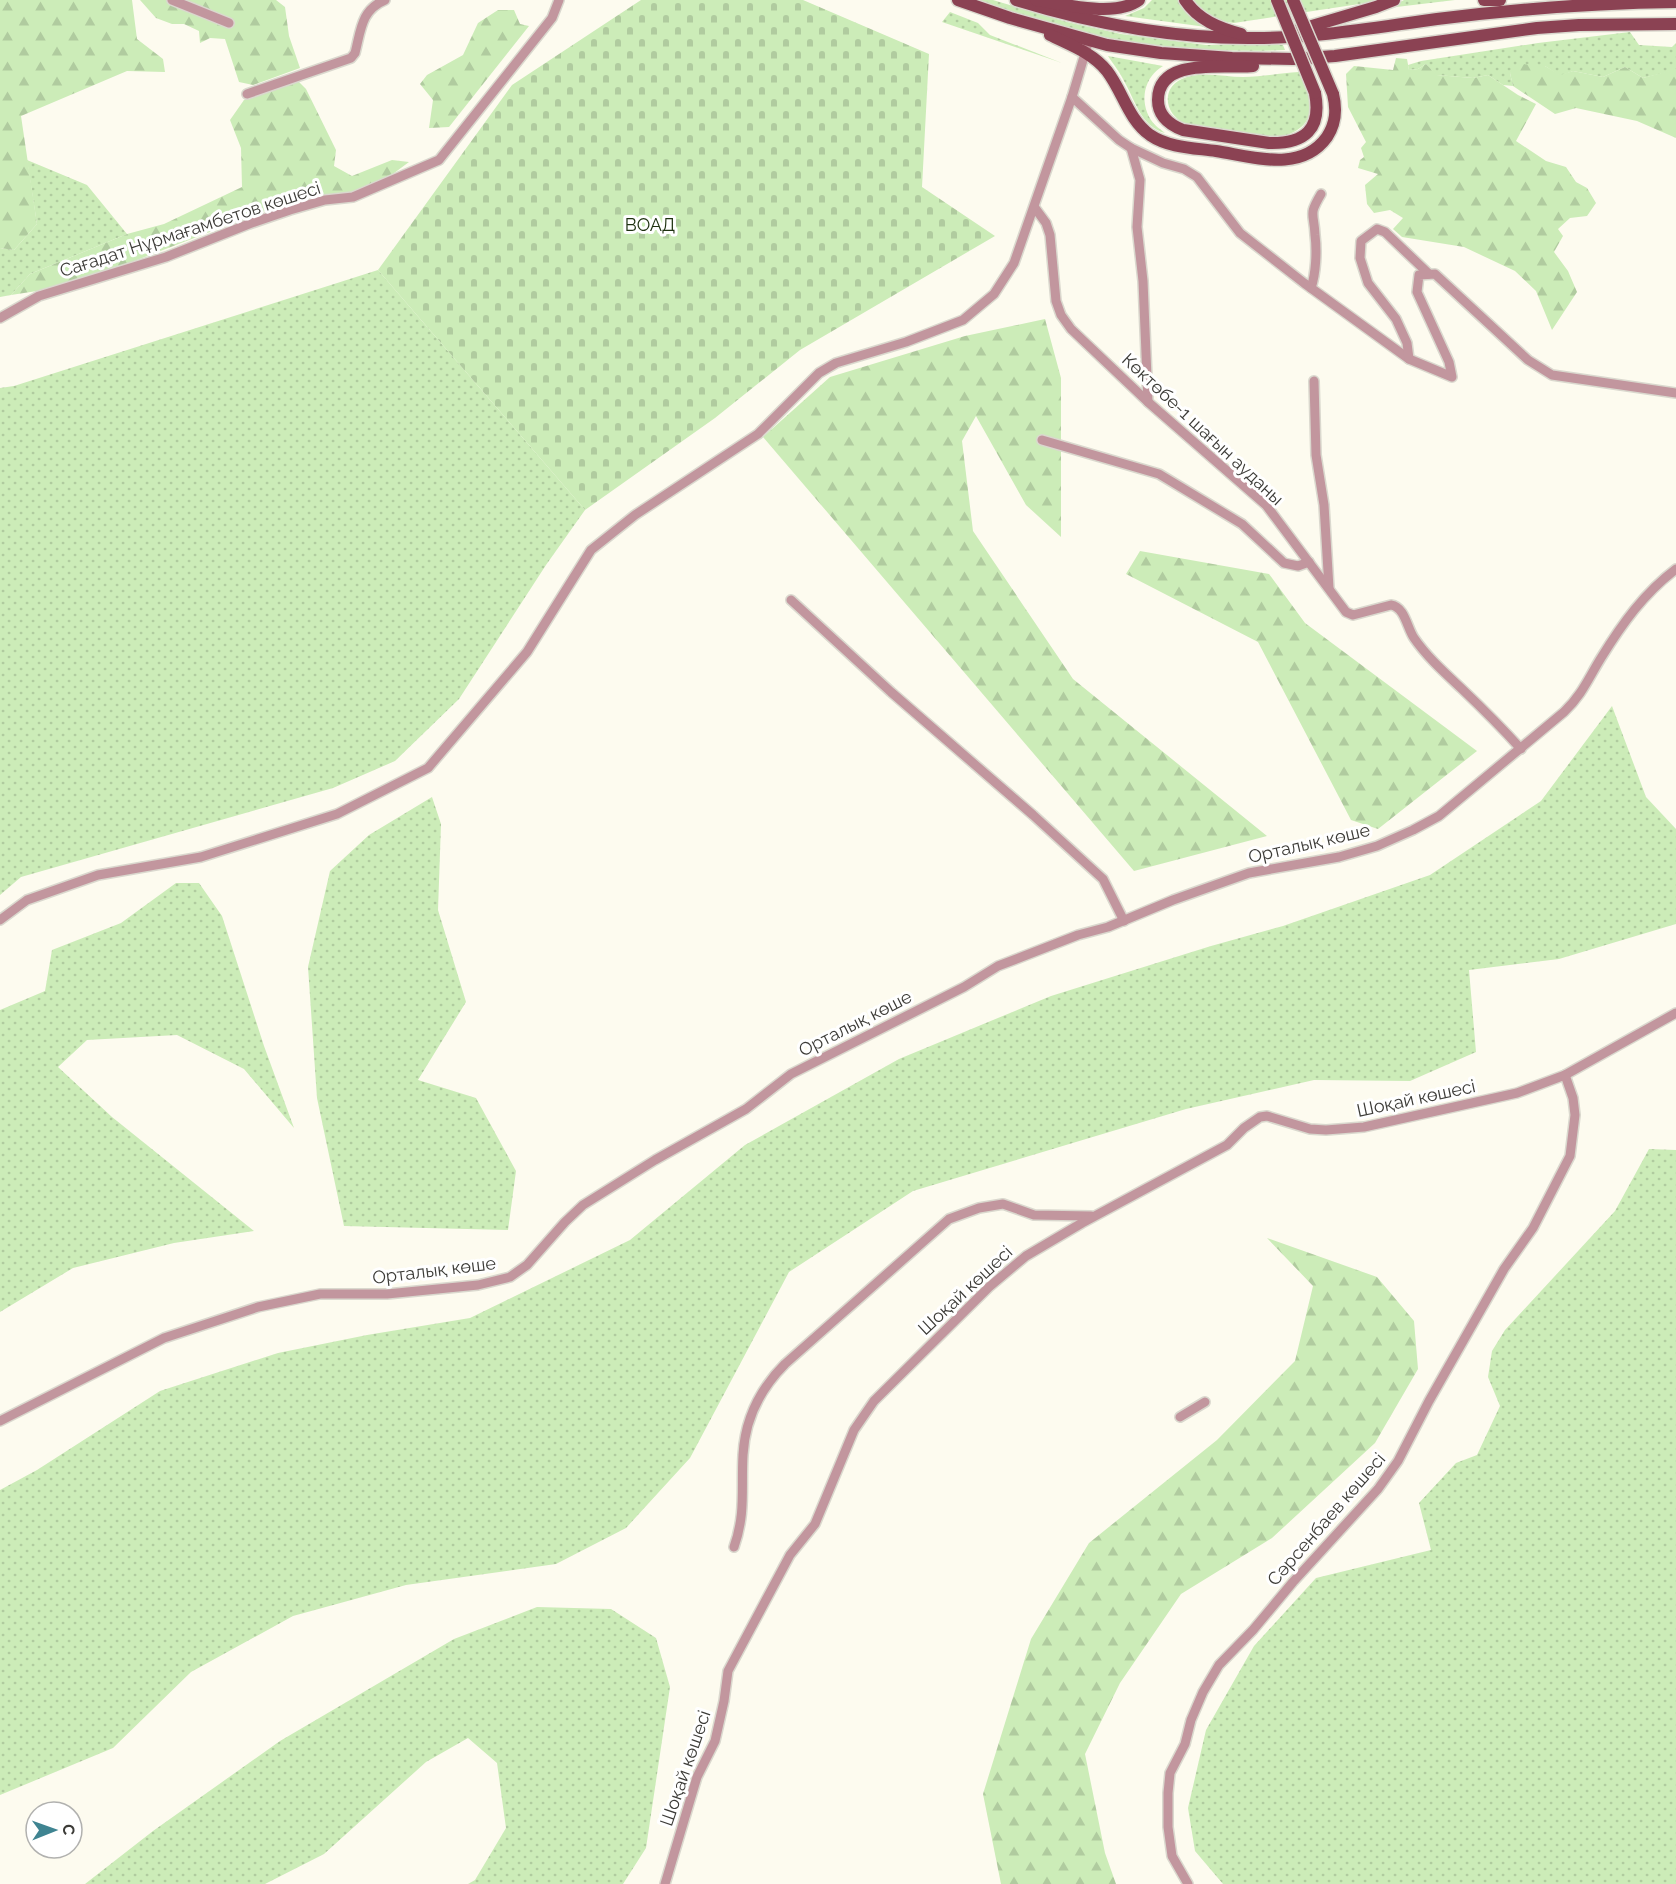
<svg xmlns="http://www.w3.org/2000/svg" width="1676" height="1884" font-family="Raleway,sans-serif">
<defs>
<pattern id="grass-dots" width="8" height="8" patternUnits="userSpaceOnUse" patternTransform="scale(1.5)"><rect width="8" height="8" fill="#ccecb8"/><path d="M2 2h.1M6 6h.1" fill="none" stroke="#b0cb9f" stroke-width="1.8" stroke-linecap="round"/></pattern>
<pattern id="forest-firs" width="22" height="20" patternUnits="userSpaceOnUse" patternTransform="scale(1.5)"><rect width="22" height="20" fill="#ccecb8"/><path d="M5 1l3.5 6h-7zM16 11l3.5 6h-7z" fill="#b0cb9f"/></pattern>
<pattern id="cemetery-stones" width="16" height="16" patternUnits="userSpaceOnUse" patternTransform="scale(1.5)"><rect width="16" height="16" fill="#ccecb8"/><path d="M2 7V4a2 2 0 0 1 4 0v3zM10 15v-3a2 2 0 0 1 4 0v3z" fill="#b0cb9f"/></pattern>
</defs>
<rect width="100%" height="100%" fill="#fdfbef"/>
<g fill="url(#grass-dots)">
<path d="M975,0H993L1067,22L1121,34L1206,45H1283L1285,50C1202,54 1116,44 1035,21C1015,15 995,7 975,0Z"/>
<polygon points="1152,0 1179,0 1187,14 1206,27 1125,16 1144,8"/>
<polygon points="1190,0 1386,0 1234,23 1213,20"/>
<polygon points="1404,0 1455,0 1388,8"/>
<polygon points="950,12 978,23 990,35 1062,63 942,22"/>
<polygon points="1630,32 1639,45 1672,47 1676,43 1676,70 1643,78 1625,67 1603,77 1573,71 1560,76 1545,66 1510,73 1513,86 1503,85 1488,75 1473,78 1436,75 1426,64 1418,69 1409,70 1408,65 1421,61 1538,43"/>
<path d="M1108,56L1163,66C1144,77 1139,101 1151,120C1154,125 1160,129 1165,133C1141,127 1135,100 1124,81C1120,72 1113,64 1108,56Z"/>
<path d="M1299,72C1304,83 1312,99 1310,112C1307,128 1289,137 1274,137C1250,138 1212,128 1186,124C1163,114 1160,85 1187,77C1204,72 1226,77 1243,77C1262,77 1280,73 1299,72Z"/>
<polygon points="27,160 87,185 127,234 30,274 11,295 0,297 0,248 14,250 37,224"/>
<polygon points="378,270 585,510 546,565 459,699 395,761 333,788 21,877 0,895 0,388 14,386"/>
<polygon points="1612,706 1646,797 1676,829 1676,924 1559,959 1469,970 1476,1052 1410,1081 1314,1080 1186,1109 913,1191 789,1272 690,1458 626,1528 556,1564 406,1585 293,1616 191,1672 113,1748 0,1795 0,1490 37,1470 160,1391 278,1353 367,1335 470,1318 630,1240 745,1145 899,1059 1051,996 1211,946 1283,926 1430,875 1541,801"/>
<polygon points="432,797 441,824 438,910 466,1002 418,1080 476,1098 516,1171 508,1230 344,1226 317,1098 308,967 330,871 369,835"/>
<polygon points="176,883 199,883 222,916 264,1046 294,1128 244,1069 177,1035 87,1040 58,1067 112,1117 254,1231 174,1243 73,1268 0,1312 0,1010 45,991 52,950 121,923"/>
<polygon points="1649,1149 1676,1150 1676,1884 1223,1884 1195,1851 1188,1808 1206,1730 1254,1646 1316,1578 1431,1550 1419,1503 1456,1463 1477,1455 1500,1406 1488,1377 1492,1351 1505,1330 1615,1211"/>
<polygon points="537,1607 611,1609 656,1638 670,1687 646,1848 623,1884 468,1884 475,1880 506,1828 497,1763 468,1738 426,1762 324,1854 265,1884 85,1884 153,1831 280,1741 454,1639"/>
</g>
<g fill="url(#forest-firs)">
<polygon points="0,0 132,0 137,39 163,59 165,72 127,71 21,116 37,224 14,250 0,248"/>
<polygon points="140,0 276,0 285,7 289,36 300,68 253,85 239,82 225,39 210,38 200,43 199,31 184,24 172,24 156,18"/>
<polygon points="498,10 514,10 520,24 529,26 449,127 429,128 433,100 420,84 427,75 463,55 478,23"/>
<polygon points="1396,58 1407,59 1409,70 1418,69 1426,64 1437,75 1473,78 1488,75 1518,95 1536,104 1516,141 1546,161 1566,167 1576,182 1587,188 1596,203 1587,216 1570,218 1558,229 1563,236 1554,252 1568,271 1577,292 1552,330 1536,291 1515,271 1464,247 1402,237 1393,229 1403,218 1390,210 1374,213 1367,204 1365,185 1378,174 1358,168 1360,160 1364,157 1361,148 1366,142 1348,107 1346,74 1354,66 1393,70"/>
<polygon points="1522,64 1545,66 1560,75 1573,71 1603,77 1625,67 1643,78 1676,69 1676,138 1637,121 1576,108 1555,114 1513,86 1510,73"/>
<polygon points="298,81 306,89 336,150 334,166 352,176 392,160 409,162 382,182 351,196 312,197 259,213 98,275 50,289 11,295 30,274 127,234 164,224 242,187 241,148 230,120 244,100"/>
<polygon points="1045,319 1061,378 1061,537 1026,505 976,416 962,441 973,531 1073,679 1267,836 1134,871 763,437 830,377 965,336"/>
<polygon points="1140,551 1269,574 1305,623 1477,751 1378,829 1351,820 1258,642 1126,574"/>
<polygon points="1267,1238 1377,1277 1414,1321 1418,1369 1375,1443 1272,1538 1181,1594 1120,1683 1085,1754 1105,1853 1116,1884 1001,1884 983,1794 1031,1639 1089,1543 1217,1440 1295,1361 1313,1286"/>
</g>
<polygon fill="url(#cemetery-stones)" points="641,0 803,0 929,54 922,187 995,236 800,350 715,418 585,510 378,270 512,85"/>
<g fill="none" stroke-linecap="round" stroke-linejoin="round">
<defs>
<g id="minor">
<polyline points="172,0 229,23"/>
<path d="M247,94L351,58L355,53C361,30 361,10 385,0"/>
<polyline points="1072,97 1119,140 1131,148 1163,163 1184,169 1197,177 1240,233 1304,283 1409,359 1452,377 1449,362 1417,292 1419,275 1435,274 1528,360 1552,375 1676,393"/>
<polyline points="1131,148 1140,180 1137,227 1143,281 1148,402"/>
<path d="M1035,208L1046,223L1050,235L1056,301L1061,315L1071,329L1148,402L1266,505L1346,612L1353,615L1391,605C1405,607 1407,628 1414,638C1427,657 1445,673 1462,689C1482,708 1502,728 1521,749"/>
<path d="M1311,288C1316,273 1317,251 1315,235C1314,212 1308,216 1321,194"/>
<polyline points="0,318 39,296 166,257 249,224 290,210 325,200 353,197 439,160 552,18 559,0"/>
<polyline points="1409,359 1407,343 1396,319 1368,283 1360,258 1361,241 1377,229 1385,232 1429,274"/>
<polyline points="1314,381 1316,455 1324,505 1329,588"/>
<polyline points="1042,440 1159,474 1242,524 1284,563 1298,566 1309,562"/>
<polyline points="791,600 891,692 1033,815 1103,879 1124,921"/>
<polyline points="0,920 27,900 98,875 201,857 337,814 428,768 527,652 591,550 635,515 758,434 819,373 836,363 906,342 963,320 994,294 1014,263 1072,97 1089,40"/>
<polyline points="1180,1417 1205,1402"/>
<path d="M0,1421L164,1338L258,1307L320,1294H387L478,1285L510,1277L527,1265L565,1222L583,1205L655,1160L746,1109L791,1074L964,987L998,966L1024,956L1078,935L1108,927L1173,900L1249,873L1339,857L1377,846L1413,830L1439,816L1564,712C1582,695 1588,679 1601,658C1622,624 1644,593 1676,569"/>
<path d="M734,1547C746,1513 741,1489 743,1455C745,1419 760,1389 785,1364L949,1219L979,1208L1003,1204L1034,1215L1091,1216"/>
<polyline points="665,1884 697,1777 715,1741 724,1701 728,1671 790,1555 815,1524 854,1430 874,1401 989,1287 1026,1256 1082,1223 1227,1145 1244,1128 1260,1117 1267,1116 1310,1129 1326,1130 1364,1127 1517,1093 1565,1075 1676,1013"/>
<polyline points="1188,1884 1172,1856 1168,1827 1168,1793 1170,1773 1185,1744 1191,1720 1203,1692 1219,1665 1253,1630 1293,1582 1378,1489 1398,1461 1429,1401 1504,1269 1533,1228 1570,1156 1575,1115 1573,1098 1565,1075"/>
</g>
<g id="major">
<polyline points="958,0 1010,18 1107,45 1161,53 1232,58 1293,59 1335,56 1537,28 1579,25 1676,24"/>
<path d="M1016,0C1094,24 1174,39 1256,38C1317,38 1377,27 1437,19C1516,9 1596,3 1676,2"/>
<path d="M1036,0C1064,4 1115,18 1139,0"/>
<path d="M1185,0C1198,20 1219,28 1241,34"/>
<polyline points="1484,0 1500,0"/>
<polyline points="1295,31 1376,7 1394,0"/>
<path d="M1050,35C1070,45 1093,53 1107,71C1123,92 1128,119 1150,135C1169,148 1195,148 1216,151C1254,157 1301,173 1327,137C1336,123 1337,110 1333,94"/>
<path d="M1253,66C1226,69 1158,56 1158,100C1158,116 1170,125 1183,130L1269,143C1305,144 1322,129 1315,93"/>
</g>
</defs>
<use href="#minor" stroke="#dad8ce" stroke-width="12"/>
<use href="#major" stroke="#dad8ce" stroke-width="15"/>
<use href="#minor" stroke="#c2969e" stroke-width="9"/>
<use href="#major" stroke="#8b4253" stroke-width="12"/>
<defs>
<g id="major-bridge">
<polyline points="1277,0 1315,93"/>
<polyline points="1293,0 1333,94"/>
</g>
</defs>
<use href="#major-bridge" stroke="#dad8ce" stroke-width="15" stroke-linecap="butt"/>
<use href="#major-bridge" stroke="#8b4253" stroke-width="12"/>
</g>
<g text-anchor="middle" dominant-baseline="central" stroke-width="6" stroke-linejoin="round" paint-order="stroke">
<g font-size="18" fill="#1e3110" stroke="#fff">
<text x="650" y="224">ВОАД</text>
</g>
<g font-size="18" fill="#3c3b37" stroke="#fff">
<text transform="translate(190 229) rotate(-18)">Сағадат Нұрмағамбетов көшесі</text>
<text transform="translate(1203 429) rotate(43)">Көктөбе-1 шағын ауданы</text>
<text transform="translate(1309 843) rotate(-13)">Орталық көше</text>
<text transform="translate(855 1023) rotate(-27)">Орталық көше</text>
<text transform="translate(1416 1098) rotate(-12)">Шоқай көшесі</text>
<text transform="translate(434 1270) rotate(-7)">Орталық көше</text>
<text transform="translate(965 1290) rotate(-43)">Шоқай көшесі</text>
<text transform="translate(1326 1519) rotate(-49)">Сәрсенбаев көшесі</text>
<text transform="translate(685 1768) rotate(-71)">Шоқай көшесі</text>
</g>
</g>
<g transform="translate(54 1830) rotate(89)"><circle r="28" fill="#ffffff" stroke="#b1b1af" stroke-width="1.5"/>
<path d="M0-4.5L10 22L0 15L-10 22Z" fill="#3f8491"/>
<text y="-9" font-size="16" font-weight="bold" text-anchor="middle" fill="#3c3b37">С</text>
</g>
</svg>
